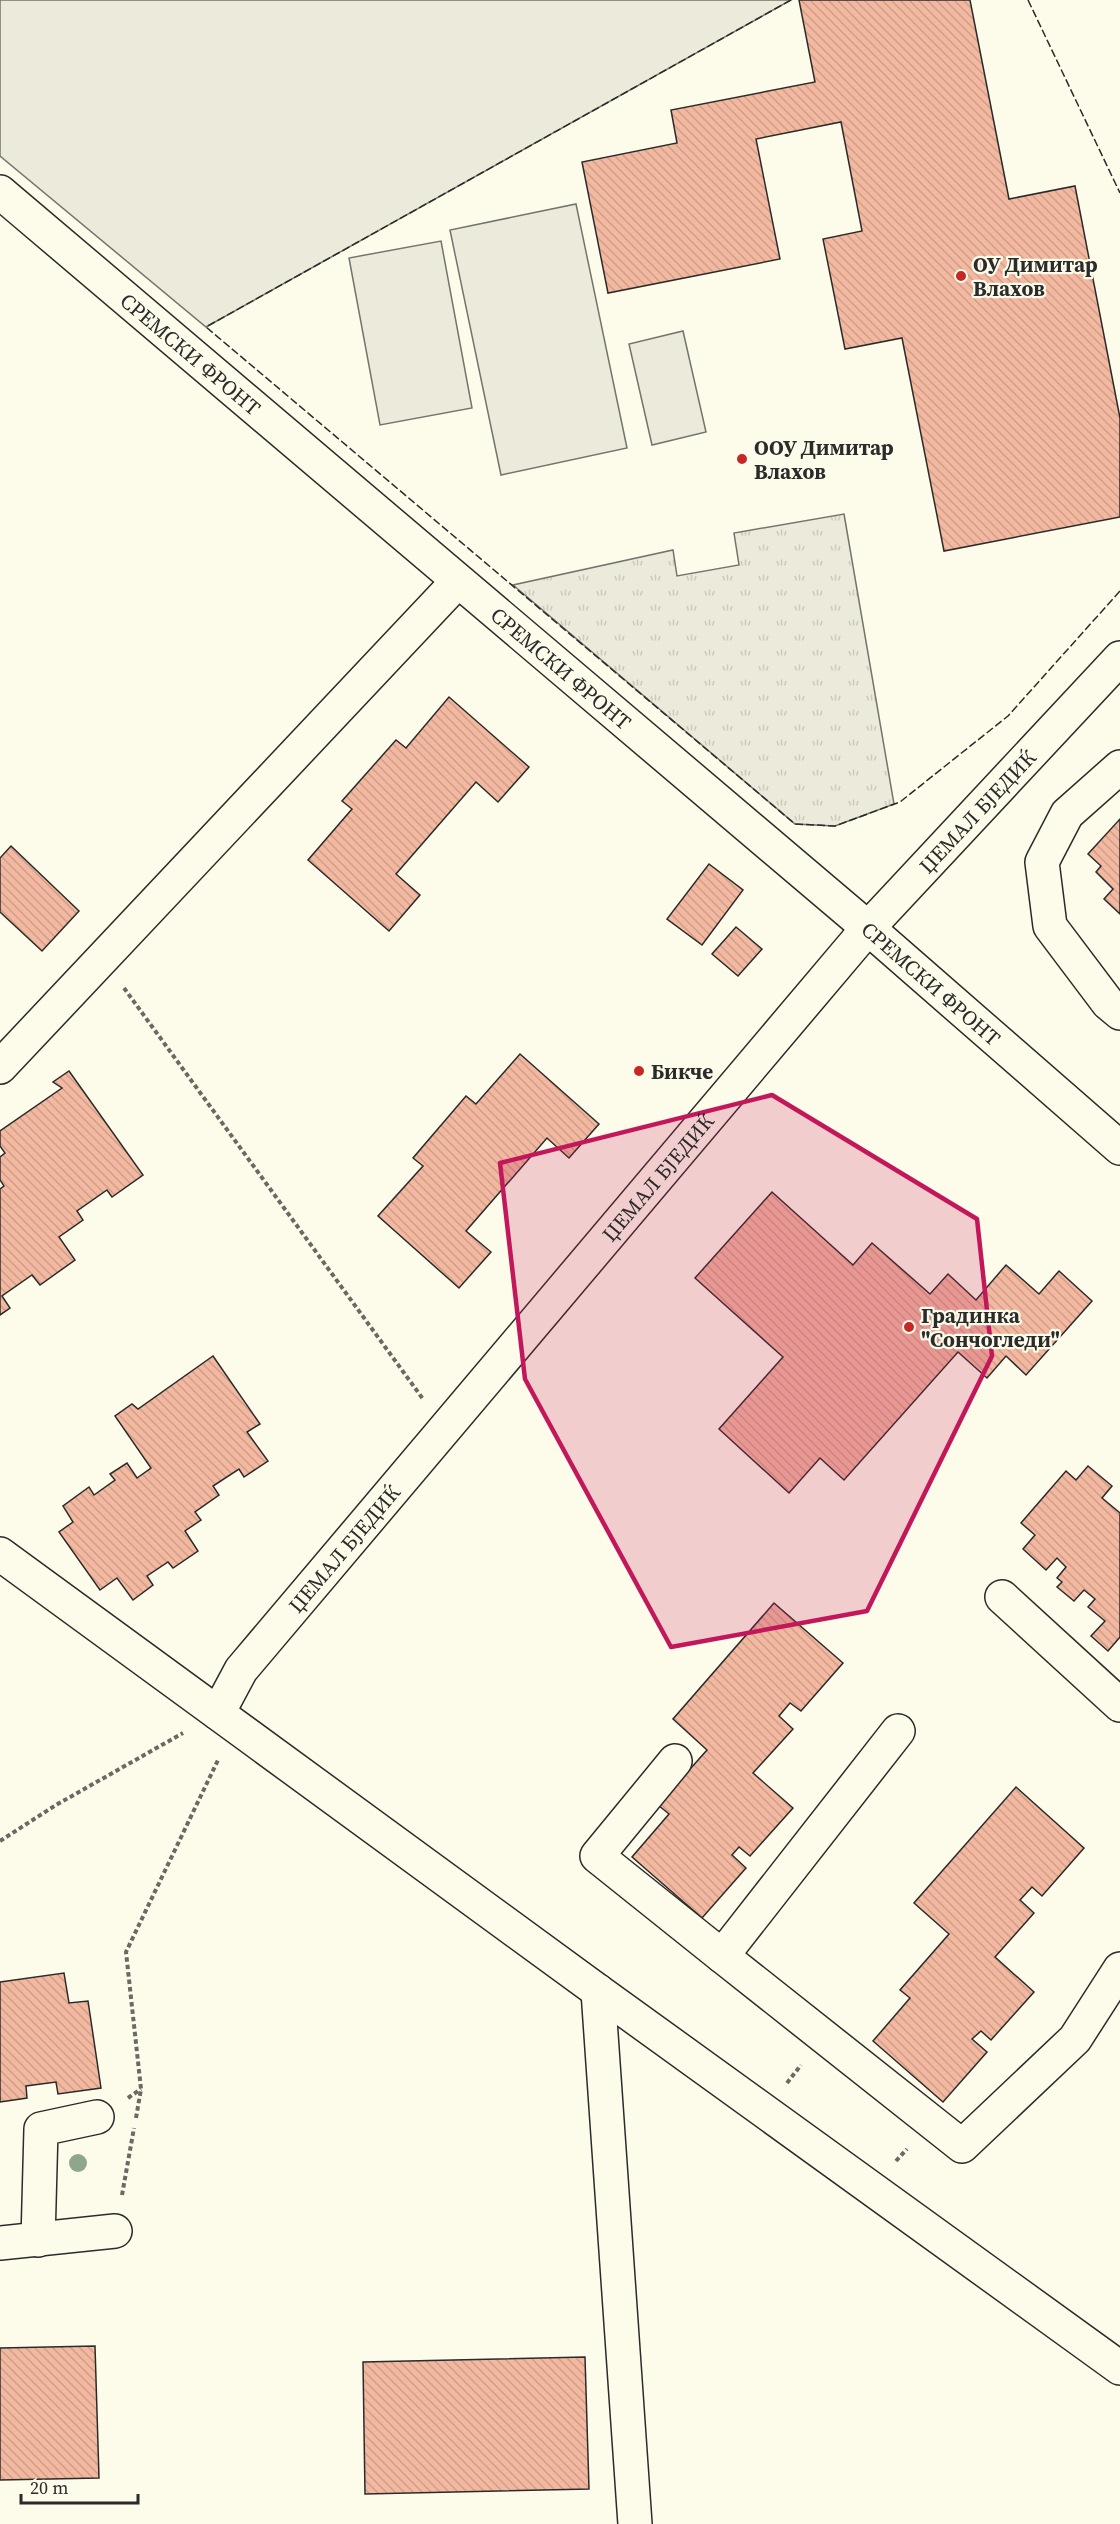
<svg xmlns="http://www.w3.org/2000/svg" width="1120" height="2524" font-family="'Source Serif 4',serif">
<defs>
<pattern id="park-tufts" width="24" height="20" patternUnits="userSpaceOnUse" patternTransform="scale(1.5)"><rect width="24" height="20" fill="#ecebdb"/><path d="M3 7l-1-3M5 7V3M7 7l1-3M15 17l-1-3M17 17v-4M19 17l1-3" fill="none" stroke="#cbcabc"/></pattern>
<pattern id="building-back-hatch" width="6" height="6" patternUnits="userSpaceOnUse" patternTransform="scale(1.5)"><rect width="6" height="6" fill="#f2b8a0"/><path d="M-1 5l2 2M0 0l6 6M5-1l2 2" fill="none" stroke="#d09e8a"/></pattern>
</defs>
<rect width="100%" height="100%" fill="#fdfbea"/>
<g fill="#ecebdb" stroke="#74746e" stroke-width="1.5">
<polygon points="0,0 791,0 206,327 0,156"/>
<polygon points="576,204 627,448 501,475 450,230"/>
<polygon points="441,241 472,408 380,425 349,258"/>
<polygon points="683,331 706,432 652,445 629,344"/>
</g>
<polygon fill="url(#park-tufts)" stroke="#74746e" stroke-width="1.5" points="844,514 894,804 835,826 795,824 513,585 673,550 677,576 739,565 734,533"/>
<g fill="url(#building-back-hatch)" stroke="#2b2b2b" stroke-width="1.5">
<polygon points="799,0 970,0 1009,199 1075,186 1120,418 1120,517 944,551 902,338 845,349 823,239 862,231 841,122 756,139 780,259 608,293 582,162 677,143 671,110 815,82"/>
<polygon points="449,697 529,767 498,802 476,782 396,874 420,895 389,931 308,860 352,809 342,801 396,740 406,748"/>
<polygon points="1120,819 1120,914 1104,899 1113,889 1096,872 1101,866 1088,854"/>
<polygon points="11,846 79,911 42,951 0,912 0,858"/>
<polygon points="709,864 743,890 702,945 667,919"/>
<polygon points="736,927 762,949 738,976 712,954"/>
<polygon points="520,1054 599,1124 569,1158 547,1138 466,1231 491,1252 459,1288 378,1216 423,1166 413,1158 466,1096 476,1104"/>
<polygon points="69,1071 143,1175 112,1197 107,1190 77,1211 83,1220 59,1237 75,1260 40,1285 32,1275 2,1296 10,1308 0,1315 0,1189 4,1186 0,1180 0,1157 5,1153 0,1146 0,1131 62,1088 53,1082"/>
<polygon points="772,1192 853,1265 872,1243 930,1294 948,1274 976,1300 1006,1265 1039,1294 1059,1271 1092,1301 1026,1375 1006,1356 987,1378 958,1352 844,1480 820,1458 789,1493 719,1429 783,1357 695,1278"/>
<polygon points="213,1356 260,1424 247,1432 268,1461 244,1477 239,1469 213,1486 219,1495 195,1512 201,1520 185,1531 198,1551 173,1568 168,1562 147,1576 153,1585 133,1600 117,1578 100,1590 59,1532 73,1522 63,1506 89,1487 94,1495 115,1480 110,1474 127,1463 137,1478 151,1468 115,1416 132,1404 138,1409"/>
<polygon points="1088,1466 1112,1486 1102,1498 1120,1513 1120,1637 1108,1651 1091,1636 1105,1621 1088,1607 1095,1599 1084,1590 1074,1601 1057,1587 1062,1582 1057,1578 1066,1567 1057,1558 1046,1570 1023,1549 1035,1535 1021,1523 1066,1471 1076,1480"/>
<polygon points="774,1603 843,1663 801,1711 790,1703 779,1716 793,1729 753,1773 793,1808 750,1856 739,1847 732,1855 746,1868 702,1918 632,1857 669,1814 658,1805 707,1750 673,1719"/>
<polygon points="1016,1787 1084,1848 1042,1896 1032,1887 1020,1900 1034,1913 995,1957 1034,1992 991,2040 981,2031 972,2039 987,2052 943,2102 873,2041 910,1998 900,1990 949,1934 914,1903"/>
<polygon points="64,1973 69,2003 88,2001 101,2088 58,2094 56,2082 26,2086 27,2098 0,2102 0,1982"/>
<polygon points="95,2346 99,2478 0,2480 0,2348"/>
<polygon points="585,2357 589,2489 365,2494 363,2362"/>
</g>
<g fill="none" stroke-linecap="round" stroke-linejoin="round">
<defs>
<g id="street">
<polyline points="1120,767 1067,814 1042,862 1050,926 1108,1003 1120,1013"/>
<polyline points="0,1067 458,581"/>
<polyline points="0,1554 598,1991 1120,2368"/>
<polyline points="1002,1597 1120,1705"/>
<path id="s1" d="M218,1713L241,1670L868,928L1120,658"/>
<polyline points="898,1731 722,1956 962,2146 1075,2039 1120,1969"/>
<polyline points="675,1761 597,1856 722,1956"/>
<polyline points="598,1991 635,2524"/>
<polyline points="38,2240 41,2129 97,2117"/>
<polyline points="0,2243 115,2231"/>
</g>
<g id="secondary">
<path id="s2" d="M0,192L868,928L1120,1148"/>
</g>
</defs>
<use href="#street" stroke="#2b2b2b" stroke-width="36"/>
<use href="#secondary" stroke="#2b2b2b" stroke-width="36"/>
<g stroke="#6a6964" stroke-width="4" stroke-dasharray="4.5 3" stroke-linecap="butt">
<polyline points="124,988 423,1399"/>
<polyline points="0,1841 56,1805 183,1733"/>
<polyline points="787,2083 801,2065"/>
<polyline points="128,2098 141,2089"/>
<polyline points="136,2118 141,2089 126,1952 219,1758"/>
<polyline points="896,2161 907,2149"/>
<polyline points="122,2195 134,2128"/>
</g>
<use href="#street" stroke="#fdfbea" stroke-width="33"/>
<use href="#secondary" stroke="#fdfbea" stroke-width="33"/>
<g stroke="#2b2b2b" stroke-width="1.5" stroke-dasharray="8 3" stroke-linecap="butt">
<polyline points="791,0 206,327 795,824 835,826 900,802 1008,716 1120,591"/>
<polyline points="1028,0 1120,193"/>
</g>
</g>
<circle fill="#8ea78a" cx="78" cy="2163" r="9"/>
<path fill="#c2185b" fill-opacity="0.2" stroke="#c2185b" stroke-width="4.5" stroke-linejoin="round" d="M772,1095L977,1219L992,1356L867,1611L671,1647L525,1379L500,1163Z"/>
<g fill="#c62828" stroke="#fdfbea" stroke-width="2">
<circle cx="961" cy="276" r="6"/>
<circle cx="742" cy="459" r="6"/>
<circle cx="639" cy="1071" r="6"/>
<circle cx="909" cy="1327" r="6"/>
</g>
<g text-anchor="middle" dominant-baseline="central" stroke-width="4.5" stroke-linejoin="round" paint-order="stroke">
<g font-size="21" font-weight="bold" fill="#2b2b2b" stroke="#fdfbea" text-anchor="start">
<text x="973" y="264">ОУ Димитар<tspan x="973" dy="24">Влахов</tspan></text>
<text x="754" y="447">ООУ Димитар<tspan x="754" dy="24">Влахов</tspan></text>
<text x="651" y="1071">Бикче</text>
<text x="921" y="1315">Градинка<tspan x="921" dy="24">"Сончогледи"</tspan></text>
</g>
<g font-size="21" fill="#2b2b2b" stroke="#fdfbea">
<text stroke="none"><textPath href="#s2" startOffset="250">СРЕМСКИ ФРОНТ</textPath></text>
<text stroke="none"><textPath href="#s2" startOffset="736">СРЕМСКИ ФРОНТ</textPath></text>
<text stroke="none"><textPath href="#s1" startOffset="1180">ЏЕМАЛ БЈЕДИЌ</textPath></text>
<text stroke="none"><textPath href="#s2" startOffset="1222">СРЕМСКИ ФРОНТ</textPath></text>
<text stroke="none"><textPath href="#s1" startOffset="694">ЏЕМАЛ БЈЕДИЌ</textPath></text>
<text stroke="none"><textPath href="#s1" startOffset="208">ЏЕМАЛ БЈЕДИЌ</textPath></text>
</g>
</g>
<path d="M21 2494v9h117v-9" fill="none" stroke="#2b2b2b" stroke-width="3"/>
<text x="30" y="2494" font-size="18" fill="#2b2b2b" stroke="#fdfbea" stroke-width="4.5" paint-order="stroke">20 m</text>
</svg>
